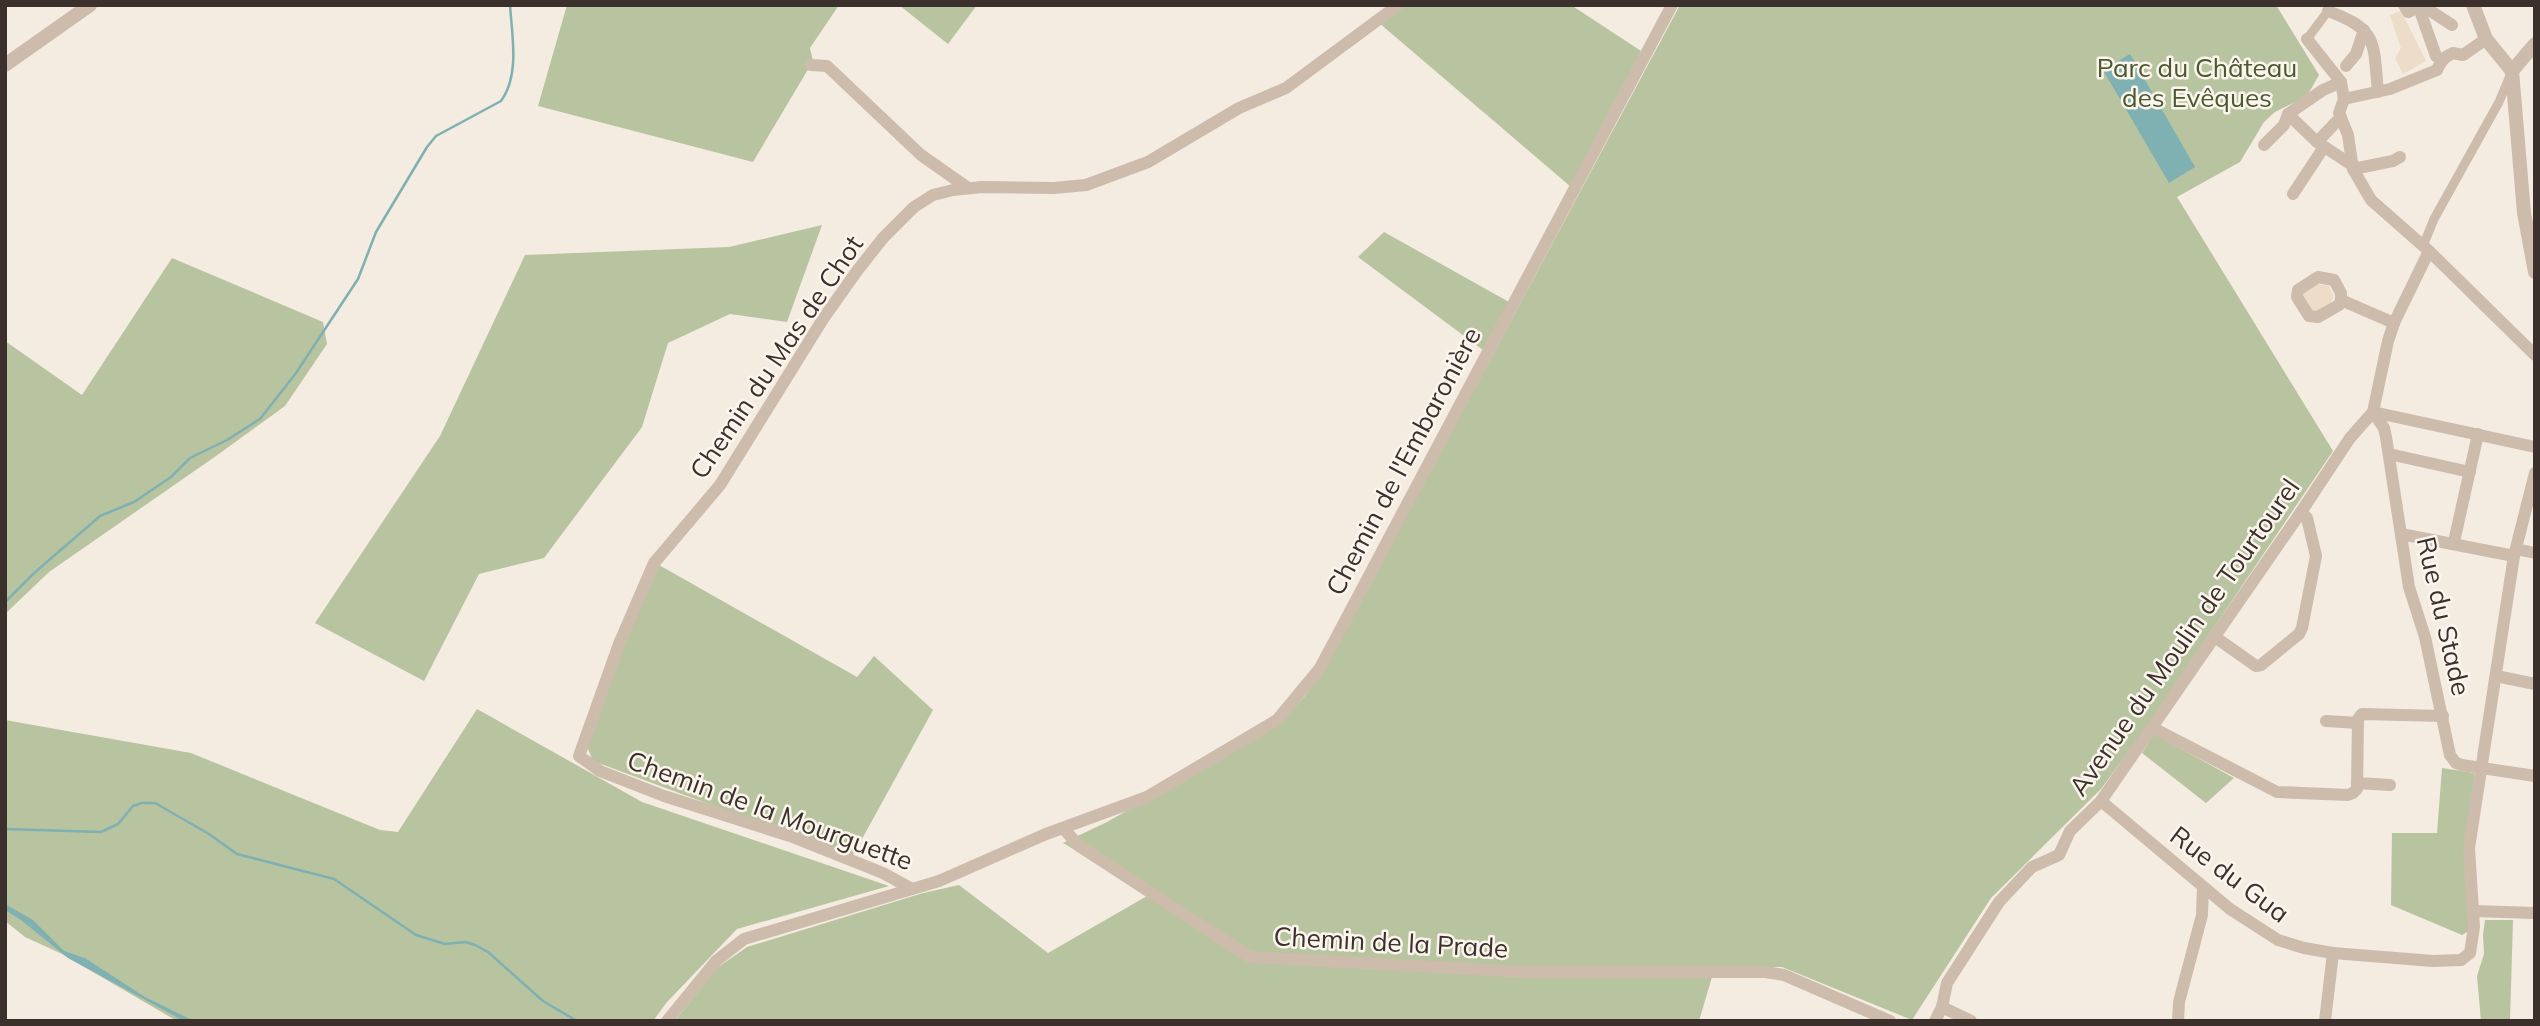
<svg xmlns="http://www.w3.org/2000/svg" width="2540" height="1026" font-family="Mulish,sans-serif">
<rect width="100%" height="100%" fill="#f4ebe1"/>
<g fill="#b8c4a0">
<polygon points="567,5 839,5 810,48 813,61 753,162 538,106"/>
<polygon points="899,5 977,5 948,44"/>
<polygon points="1402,5 1571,5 1641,51 1571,187 1378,22"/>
<polygon points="1680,5 2276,5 2319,75 2307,96 2275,112 2264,122 2240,162 2177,197 2333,451 2148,725 2101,789 1991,898 1912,1020 1782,967 1506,968 1253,955 1063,843 1107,822 1280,723 1304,697 1324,670"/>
<polygon points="822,225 787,322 730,314 668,343 642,427 544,558 479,574 424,681 315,623 440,436 525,255 729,247"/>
<polygon points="1384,232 1509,302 1483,350 1358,257"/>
<polygon points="172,258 323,322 327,344 285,406 216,456 49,572 5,614 5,341 82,395"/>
<polygon points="659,565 857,677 874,656 933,710 852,857 593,761 586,744 624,643"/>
<polygon points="477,709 642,802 889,886 737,929 667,1002 653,1021 177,1021 62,954 25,937 5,921 5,720 191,753 380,830 398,832"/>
<polygon points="2154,734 2234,778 2206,803 2142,753"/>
<polygon points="2442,768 2474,773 2469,931 2462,935 2391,905 2392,833 2437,833"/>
<polygon points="959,885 1048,953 1147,896 1249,961 1712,977 1699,1021 675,1021 717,968 747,947 923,893"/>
<polygon points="2485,920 2513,920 2510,1021 2481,1021 2477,976 2484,954 2483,935"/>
</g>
<g fill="#ecdcc8">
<polygon points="2401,11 2426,61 2403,74 2395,58 2401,48 2390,15"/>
<polygon points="2317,284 2329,286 2334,296 2329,305 2316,312 2311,311 2304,298 2304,293"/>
</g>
<g fill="#7fb0b2">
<polygon points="2130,54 2195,167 2169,183 2103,70"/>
<polygon points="5,904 33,920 64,951 85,958 145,997 194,1021 184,1021 68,958 21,920 5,910"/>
</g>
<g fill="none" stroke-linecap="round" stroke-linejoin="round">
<g stroke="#7fb0b2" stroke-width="2.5">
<path d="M5,602L33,574L100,516L134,502L171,477L190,458L227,440L260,419L296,373L358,279L376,232L427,147L436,136L501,101C520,75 512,36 510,5"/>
<polyline points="5,829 101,832 118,824 133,806 142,803 155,803 209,834 237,854 334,879 416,935 445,944 466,942 475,945 488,952 543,1001 577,1021"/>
</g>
<g stroke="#cdbbac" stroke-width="9">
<polyline points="2307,39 2328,11"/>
<polyline points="2423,246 2434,219 2499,102 2510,76"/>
</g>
<g stroke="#cdbbac" stroke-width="12">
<polyline points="2404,5 2408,12 2423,5"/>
<polyline points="2423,6 2452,25"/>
<polyline points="2419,8 2436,56 2441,60"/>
<path d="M2328,11C2379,30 2373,42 2378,92"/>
<polyline points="2307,39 2341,82 2344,99 2339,113 2348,135 2353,169 2371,200 2429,251 2535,355"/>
<polyline points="811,65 827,66 921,155 968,188"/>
<polyline points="2346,66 2356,54 2364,30"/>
<path d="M2344,99L2390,89L2437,70C2441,61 2444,57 2453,53L2463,55L2486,39"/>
<polyline points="2288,114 2317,142"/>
<polyline points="2341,117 2317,142 2352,165"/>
<polyline points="2264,145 2284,125 2288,114 2323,90 2341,82"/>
<polyline points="2353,169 2393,161 2400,157"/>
<polyline points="2293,194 2324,147"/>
<polyline points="2341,300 2339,305 2318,317 2309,316 2297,297 2298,290 2318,277 2334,280 2341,293 2341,300 2394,323"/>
<polyline points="2373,412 2384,428 2386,437 2409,587 2425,637 2450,755 2456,763 2462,765 2535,776"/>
<polyline points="2373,412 2535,447"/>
<polyline points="2389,454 2470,472"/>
<polyline points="2401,534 2514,556"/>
<polyline points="2454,542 2478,434"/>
<polyline points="2516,549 2535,553"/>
<polyline points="2215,637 2256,666 2261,665 2299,634 2302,628 2316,556 2307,518 2301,512"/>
<polyline points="2496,676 2535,684"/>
<polyline points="2326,721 2358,723"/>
<polyline points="2153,728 2277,792 2348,795 2353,793 2357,789 2358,719 2362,714 2443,716"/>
<polyline points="2357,783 2390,785"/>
<polyline points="2101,801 2230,909 2278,940 2304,948 2333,953 2433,961 2461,960 2470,953 2474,927 2469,848 2514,556 2535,473"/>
<polyline points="1064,829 1079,846 1250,957 1528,972 1766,972 1784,975 1890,1021"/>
<polyline points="912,889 883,873 790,836 664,796 600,771 579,756 619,644 654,563 720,485 823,319 857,271 883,238 914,207 933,195 953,190 982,187 1054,188 1086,185 1148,162 1239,108 1286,88 1398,5"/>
<polyline points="2474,911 2535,913"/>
<polyline points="1942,1007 1971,1021"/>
<polyline points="667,1021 716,961 744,939 939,881 1046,834 1147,797 1277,720 1320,668 1672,5"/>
<polyline points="1935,1021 1942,1007 1947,983 1999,902 2032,867 2059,855 2070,831 2101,801 2301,512 2350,438 2373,412 2388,341 2394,323 2429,251"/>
<polyline points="2178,1021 2179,1002 2202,915 2203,887"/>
<polyline points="2325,1021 2333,953"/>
</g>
<g stroke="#cdbbac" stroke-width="14">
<polyline points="2473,5 2486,39 2512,71"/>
<polyline points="5,65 90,5"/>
<polyline points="2512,71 2524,213 2535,272"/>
<polyline points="2512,71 2535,44"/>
</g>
</g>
<g text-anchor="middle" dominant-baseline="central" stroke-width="5" stroke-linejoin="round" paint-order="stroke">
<g font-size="26" fill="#4a5a2e" stroke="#fbf5ee">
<text x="2197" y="67">Parc du Château<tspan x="2197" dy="30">des Evêques</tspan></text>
</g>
<g font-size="26" fill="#3b302b" stroke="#fbf5ee">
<text transform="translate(776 357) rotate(-56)">Chemin du Mas de Chot</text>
<text transform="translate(1403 461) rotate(-62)">Chemin de l'Embaronière</text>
<text transform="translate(2444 616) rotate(77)">Rue du Stade</text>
<text transform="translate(2184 637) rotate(-55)">Avenue du Moulin de Tourtourel</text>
<text transform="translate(770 810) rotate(20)">Chemin de la Mourguette</text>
<text transform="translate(2230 874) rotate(37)">Rue du Gua</text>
<text transform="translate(1391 942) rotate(3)">Chemin de la Prade</text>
</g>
</g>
<rect width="2540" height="1026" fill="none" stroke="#3b302b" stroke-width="14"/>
</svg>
